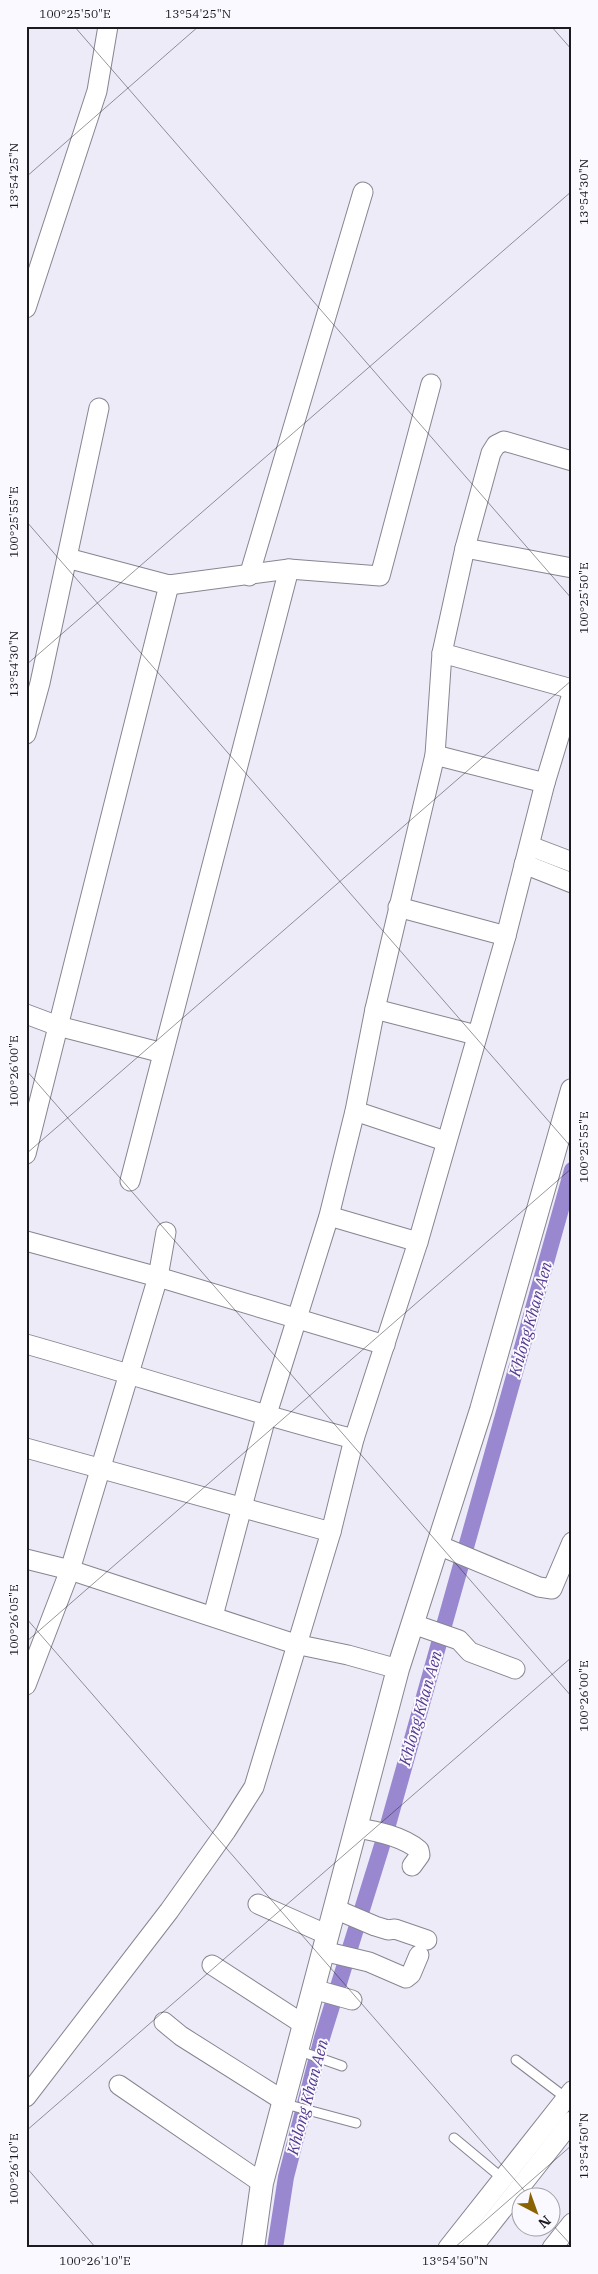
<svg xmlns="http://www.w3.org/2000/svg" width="598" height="2274" font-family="'IBM Plex Serif',serif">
<rect width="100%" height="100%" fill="#edebf8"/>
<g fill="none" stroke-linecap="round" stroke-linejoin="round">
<polyline stroke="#9988d0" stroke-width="16" points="275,2248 286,2177 322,2038 384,1839 572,1170"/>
<defs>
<g id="service">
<polyline points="297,2050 342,2066"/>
<polyline points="516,2060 566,2098"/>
<polyline points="284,2101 289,2105 356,2123"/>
<polyline points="454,2138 502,2178"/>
</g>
<g id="minor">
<polyline points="26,308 97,91 108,26"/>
<polyline points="465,548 572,568"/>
<polyline points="67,558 169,585 289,569 380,576 431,384"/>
<polyline points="249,576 363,192"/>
<polyline points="442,653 572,689"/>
<polyline points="26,734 40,683 99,408"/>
<polyline points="435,755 545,783"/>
<polyline points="530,846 572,862"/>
<polyline points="524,864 572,883"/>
<polyline points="398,907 506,936"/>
<polyline points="375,1009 476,1035"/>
<polyline points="26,1014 58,1026 163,1053"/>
<polyline points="355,1111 445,1141"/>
<polyline points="26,1154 169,585"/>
<polyline points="130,1181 289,569"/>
<polyline points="329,1216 418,1242"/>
<polyline points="26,1241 158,1277 385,1345"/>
<path d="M26,1344C136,1375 244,1411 354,1439"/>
<polyline points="26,1448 331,1532"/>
<polyline points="438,1545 539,1587 552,1589 572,1542"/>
<polyline points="26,1559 70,1570 295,1644 348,1655 398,1669"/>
<polyline points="213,1616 266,1417 329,1216 355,1111 375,1009 435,755 442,653 465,548 491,453 496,445 504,441 572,461"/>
<polyline points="413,1624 459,1640 470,1652 515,1669"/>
<polyline points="26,1685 70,1570 158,1277 166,1232"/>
<path d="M356,1828C377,1831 402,1836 419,1850L420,1855L412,1866"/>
<polyline points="258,1904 328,1935"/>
<polyline points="335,1909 375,1926 388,1930 395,1929 427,1940"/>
<polyline points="323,1951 369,1962 406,1978 411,1974 419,1955"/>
<polyline points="212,1965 303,2024"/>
<polyline points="313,1989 352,2000"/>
<polyline points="164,2022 181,2036 284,2101"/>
<polyline points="119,2085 262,2183"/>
<polyline points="26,2097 169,1911 226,1831 254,1787 331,1532 354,1439 418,1242 506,936 545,783 572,694"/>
<polyline points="448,2248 572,2091"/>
<polyline points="472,2248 572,2121"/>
<polyline points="552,2248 572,2223"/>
</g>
<polyline id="tertiary" points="253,2248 262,2183 398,1669 481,1410 572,1090"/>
</defs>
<use href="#service" stroke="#878590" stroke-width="11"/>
<use href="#minor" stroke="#878590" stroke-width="21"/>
<use href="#tertiary" stroke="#878590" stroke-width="24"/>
<use href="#service" stroke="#fff" stroke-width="9"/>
<use href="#minor" stroke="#fff" stroke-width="19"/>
<use href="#tertiary" stroke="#fff" stroke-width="22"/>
</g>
<path fill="none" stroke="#1b1a1f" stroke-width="1" stroke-opacity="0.45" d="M74,26L572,599M551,26L572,50M26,177L199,26M26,521L572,1148M26,665L572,191M26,1070L572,1697M26,1154L572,680M26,1618L529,2196M26,1642L572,1168M26,2131L572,1657M26,2167L96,2248M550,2222L572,2246M454,2248L572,2145"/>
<g text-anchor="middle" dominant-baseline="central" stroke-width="4" stroke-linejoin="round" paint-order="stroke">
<g font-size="16" font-style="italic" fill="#53378d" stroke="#faf9ff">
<text transform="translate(530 1319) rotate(-74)">Khlong Khan Aen</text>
<text transform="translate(420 1708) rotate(-74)">Khlong Khan Aen</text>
<text transform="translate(307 2097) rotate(-75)">Khlong Khan Aen</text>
</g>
</g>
<rect width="598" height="2274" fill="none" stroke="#faf9ff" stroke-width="55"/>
<g transform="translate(536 2212) rotate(139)"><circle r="24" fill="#faf9ff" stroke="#a1a0a5"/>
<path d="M0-4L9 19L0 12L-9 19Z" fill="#8a6303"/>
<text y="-8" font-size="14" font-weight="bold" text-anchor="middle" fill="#1b1a1f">N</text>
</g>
<rect x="28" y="28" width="542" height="2218" fill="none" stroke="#1b1a1f" stroke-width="2"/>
<g font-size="12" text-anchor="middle" fill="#1b1a1f">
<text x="75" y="18">100°25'50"E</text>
<text x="198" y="18">13°54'25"N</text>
<text transform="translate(14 176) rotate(-90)" y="4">13°54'25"N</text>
<text transform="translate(584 192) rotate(-90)" y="4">13°54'30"N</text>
<text transform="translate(14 522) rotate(-90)" y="4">100°25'55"E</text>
<text transform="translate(584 598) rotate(-90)" y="4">100°25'50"E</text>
<text transform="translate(14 664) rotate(-90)" y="4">13°54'30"N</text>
<text transform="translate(14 1071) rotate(-90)" y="4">100°26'00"E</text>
<text transform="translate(584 1147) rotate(-90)" y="4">100°25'55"E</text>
<text transform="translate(14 1620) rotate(-90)" y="4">100°26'05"E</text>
<text transform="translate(584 1696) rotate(-90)" y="4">100°26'00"E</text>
<text transform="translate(584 2146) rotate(-90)" y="4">13°54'50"N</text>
<text transform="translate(14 2169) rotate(-90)" y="4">100°26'10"E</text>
<text x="95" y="2265">100°26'10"E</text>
<text x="455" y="2265">13°54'50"N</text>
</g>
</svg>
